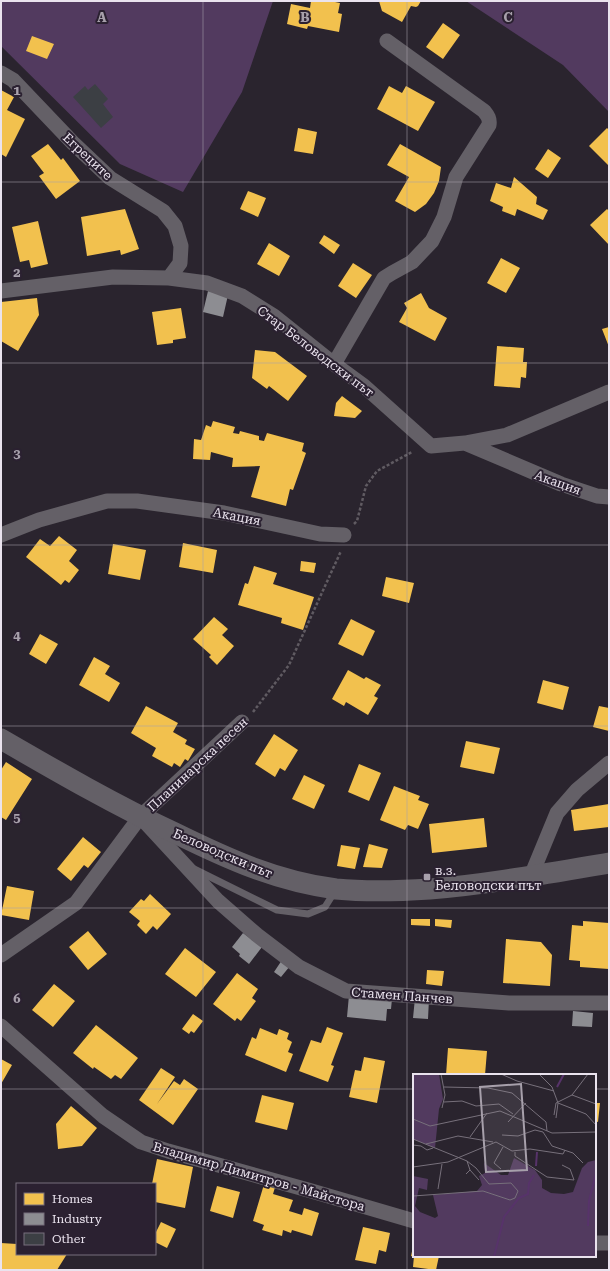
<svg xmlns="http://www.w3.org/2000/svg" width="610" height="1271" font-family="'Roboto Serif',serif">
<rect width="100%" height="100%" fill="#2a242e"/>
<path fill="#523a5f" d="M1,1h272l-31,91 -59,100 -63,-28 -119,-118z
M466,1h143v111l-46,-47z"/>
<path fill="#f2c14e" d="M311,1h19l10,2 -2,10 4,1 -3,18 -31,-6 -1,3 -20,-5 4,-20 19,4z
M379,1h42l-3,5 -2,1 -5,-1 -9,16 -20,-11z
M443,23l17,12 -17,24 -17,-12z
M32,36l22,8 -7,15 -21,-8z
M389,86l13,7 4,-7 29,16 -17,29 -41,-22z
M1,90l13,7 -7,13 18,9 -19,38 -5,-3z
M298,128l19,4 -4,22 -19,-3z
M607,128l2,2v36l-20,-20z
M48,144l13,16 2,-2 17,23 -24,18 -17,-23 5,-3 -13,-17z
M400,144l41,23 -2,14 -5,12 -8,11 -11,8 -20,-11 14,-24 -22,-12z
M548,149l13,9 -13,20 -13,-9z
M514,177l23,20 -1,7 12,6 -5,10 -26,-11 -2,7 -13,-5 1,-4 -13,-6 6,-18 15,5z
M248,191l18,7 -8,19 -18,-8z
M125,209l14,40 -18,6 -1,-5 -33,6 -6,-39z
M607,209l2,2v34l-19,-20z
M38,221l10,43 -17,4 -2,-8 -9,2 -8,-35z
M324,235l16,10 -6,9 -15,-11z
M269,243l21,13 -11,20 -22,-12z
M501,258l19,10 -14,25 -19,-10z
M353,263l19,12 -16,23 -18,-12z
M421,293l8,15 18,10 -12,23 -36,-19 8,-14 -3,-5z
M37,298l2,17 -21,36 -17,-10v-39z
M181,308l5,30 -13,2v3l-16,2 -5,-33z
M609,327v20l-7,-18z
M497,346l27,2 -1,14h4l-1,16 -5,-1 -1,11 -26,-2z
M255,350l20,2 32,24 -19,25 -19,-15 -2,3 -15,-11z
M342,396l20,15 -7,7 -21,-2 2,-13z
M213,421l22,6 -2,6 6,1 1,-3 19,5v4l5,1 3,-8 37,10 -2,8 4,2 -13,37 -3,-1 -4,17 -35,-9 9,-31 -28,1 1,-9 -22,-6 -1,8 -17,-1 1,-20 7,1 5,-15 5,2z
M59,536l18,14 -8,11 10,9 -10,13 -4,-3 -4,5 -35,-28 14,-18 10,7z
M183,543l34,7 -4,23 -34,-6z
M113,544l33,6 -6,30 -32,-6z
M301,561l15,2 -2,10 -14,-2z
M254,566l23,7 -4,11 41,13 -11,33 -22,-7 1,-5 -44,-13 7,-22 3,1z
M386,577l28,6 -5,20 -27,-7z
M214,617l14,12 -6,6 12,11 -17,19 -8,-8 2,-2 -18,-16z
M351,619l24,12 -12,25 -25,-12z
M40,634l18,10 -12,20 -17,-10z
M94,657l16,9 -5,8 15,9 -11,19 -30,-17z
M348,670l16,9 2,-2 15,8 -7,11 4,2 -10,17 -22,-13 -2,4 -12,-7z
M543,680l26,7 -6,23 -26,-7z
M146,706l32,17 -5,9 14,8 -2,4 10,5 -7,12 -3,-2 -5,8 -6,-4 -2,4 -20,-11 4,-8 -25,-15z
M599,706l10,2v23l-16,-4z
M274,734l24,16 -13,21 -5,-3 -5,9 -20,-13z
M466,741l34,7 -6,26 -34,-7z
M6,762l26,17 -26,41 -5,-3v-47z
M359,764l22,9 -12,28 -21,-9z
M304,775l21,10 -11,24 -22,-10z
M394,786l26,10 -2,4 11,4 -11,25 -10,-4 -3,5 -25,-10z
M609,804v23l-35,4 -3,-21z
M484,818l3,29 -55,6 -3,-29z
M83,837l18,15 -13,16 -4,-3 -13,16 -14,-12z
M369,844l19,5 -6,19 -19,-1z
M341,845l19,3 -5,21 -18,-3z
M7,886l27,5 -5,29 -28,-5z
M150,894l21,20 -14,16 -4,-4 -7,8 -9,-9 3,-4 -11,-9 12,-13 3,2z
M411,919h19v7l-19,-1z
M435,919l17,1 -1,8 -16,-2z
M583,921l26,2v46l-29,-2v-6l-11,-1 3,-35 11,1z
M88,931l19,23 -19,16 -19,-23z
M506,939l35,3 11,13 -2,31 -47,-3z
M185,948l31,24 -20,25 -31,-23z
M427,970l17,1 -2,15 -16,-2z
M237,973l21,16 -6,9 4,3 -15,20 -4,-3 -2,3 -22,-17z
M54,984l21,17 -22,26 -21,-17z
M193,1014l10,7 -9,12 -3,-2 -2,3 -7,-5z
M96,1025l42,33 -17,21 -6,-4 -4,4 -17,-12 -1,2 -20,-16z
M327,1027l16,6 -12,32 3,1 -6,16 -29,-11 12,-31 10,3z
M260,1028l17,7 2,-6 10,4 -2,6 5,3 -4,10 5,2 -7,18 -41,-17 7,-18 4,2z
M448,1048l39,3 -2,24h-39z
M364,1057l21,4 -8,42 -28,-6 6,-27 6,1z
M1,1059l11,6 -11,19z
M161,1068l14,9 -18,27 17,-23 6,4 4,-6 14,10 -25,36 -34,-25z
M262,1095l32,8 -7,27 -32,-8z
M595,1096l2,1v6h3l-2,19 -3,-1z
M71,1106l26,22 -15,18 -24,3 -2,-25z
M157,1159l36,8 -8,41 -30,-6v-18h-3z
M265,1181l11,3 -3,10 20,6 -4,11 13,4 2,-7 15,5 -7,23 -20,-6 -1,3 -8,-3 -1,6 -20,-6 2,-5 -11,-4z
M217,1186l23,6 -7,26 -23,-7z
M161,1222l15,7 -9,19 -12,-6v-8z
M363,1227l27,6 -4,19 -7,-2 -3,14 -21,-4z
M1,1243l16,1v10h50l-10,16h-56z
M413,1247h1v10l-3,-1z
M414,1256h25l-3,14 -23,-3z"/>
<path fill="#8d8d92" d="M208,291l20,4 -5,22 -20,-5z
M243,933l19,14 -13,17 -10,-8 1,-2 -8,-7z
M282,960l8,6 -9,11 -7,-5z
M349,995l43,4 -1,10h-4l-1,12 -39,-4z
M415,998l14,1 -1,20 -15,-1z
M573,1011l20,2 -1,14 -20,-1z"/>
<path fill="#3c3f44" d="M95,84l13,15 -5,5 10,13 -12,11 -28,-31 12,-11 3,4z"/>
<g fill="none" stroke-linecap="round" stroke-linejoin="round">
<path stroke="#605b62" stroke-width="2.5" stroke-dasharray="3 2" stroke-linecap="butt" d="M354,524l3,-3 9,-35 11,-15 35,-19
M253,712l36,-47 52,-114"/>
<path stroke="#646067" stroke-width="7" d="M194,869l83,41 31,4 17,-7 10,-16"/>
<path stroke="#646067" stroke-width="15" d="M1,73l12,7 60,63 37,35 53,33 12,15 6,20 -1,17 -11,15
M1,291l112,-14 56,1 38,5 35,13 32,20 60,48 30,22 67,60 34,-3 42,-8 102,-43
M334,364l50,-86 8,-5 20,-11 20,-21 12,-24 12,-40 33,-52c1,-6 -1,-9 -5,-14l-97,-70
M465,443l96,41 36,12 12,1
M1,535l38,-15 68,-19h30l87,12 96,21 24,1
M145,822l73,79 39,34 42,32 47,24 163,12h100
M531,876l26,-63 20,-23 32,-27
M1,955l75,-52 64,-86 102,-95
M1,1026l102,90 38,26 27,9 140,39 106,31
M595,1243h14"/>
<path stroke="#646067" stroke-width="21" d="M1,739c57,33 114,66 174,94 53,26 101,48 161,56 31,3 63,2 94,0 60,-5 119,-16 179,-26"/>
</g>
<path fill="none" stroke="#a7a0ab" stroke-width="1" stroke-opacity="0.55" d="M203,1v1269M407,1v1269M1,182h608M1,363h608M1,545h608M1,726h608M1,908h608M1,1089h413M595,1089h14"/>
<rect fill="#a7a0ab" stroke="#2b2131" stroke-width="1.5" x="423" y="873" width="8" height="8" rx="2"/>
<g text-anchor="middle" stroke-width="4" stroke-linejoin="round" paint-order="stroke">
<g font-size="13" fill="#eae3ee" stroke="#2b2131">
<text transform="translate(88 156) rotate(43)" y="5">Егреците</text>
<text transform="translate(316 351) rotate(37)" y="5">Стар Беловодски път</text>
<text transform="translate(558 482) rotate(20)" y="5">Акация</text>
<text transform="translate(237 516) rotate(11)" y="5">Акация</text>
<text transform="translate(197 764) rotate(-43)" y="5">Планинарска песен</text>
<text transform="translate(223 853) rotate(23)" y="5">Беловодски път</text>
<text transform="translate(402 995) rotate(4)" y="5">Стамен Панчев</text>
<text transform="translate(259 1176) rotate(16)" y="5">Владимир Димитров - Майстора</text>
</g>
<g font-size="13" fill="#eae3ee" stroke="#2b2131" text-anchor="start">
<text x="435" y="875">в.з.<tspan x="435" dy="15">Беловодски път</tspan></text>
</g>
</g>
<g transform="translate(413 1074)">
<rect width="183" height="183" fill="#2a242e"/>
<path d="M0,0h26l4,25 -4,10 -4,39 -22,-9zM101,84l21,12 7,10v8l9,5 13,1 9,-2 9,-24 6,-6 8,-2v97h-183v-81l15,3 -1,11 -8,-2 -4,18 5,6 15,6 3,-2 -5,-21 44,-4 5,-6 -3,-9 6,-3 -1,-10 17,12h7z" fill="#523a5f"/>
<path fill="none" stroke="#57336a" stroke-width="2" d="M144,13l7,-13M123,92l1,-14M175,152l1,-25 7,-27M81,183l10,-40 15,-19 9,-4 1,-11 5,-8"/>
<path fill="none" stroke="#77707b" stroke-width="1" d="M28,0l4,21 -3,13M88,0l16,7 37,10M126,0l13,13 6,16 28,11 10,11M31,13l44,1 24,5 34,29 1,9M159,21l24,9M31,28l18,-1 14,5 23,-2 14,10M141,41l2,-12 16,-8 16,-21M143,44l2,-15M0,45l17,7 70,-15 52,22 44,-1M95,48l18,-19M130,58l9,14 21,7 10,10M89,61l16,1 17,-6 8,2M57,63l17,-24M0,65l54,22 9,7 13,16 22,-1 7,8 -3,7 -5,2 -27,-9 -70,5M13,70l32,-8 35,6M0,71l8,1 6,4 6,-2M102,78v4l32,21 27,3 -4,-11 -8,-4M0,93l35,-5 48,-20 16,9 18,-2 33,5 2,-4M88,95l-7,-6 9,-16M57,96l9,10M53,100l4,-4 -3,-9M25,115l4,-25"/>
<path fill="#a7a0ab" fill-opacity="0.15" stroke="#a7a0ab" stroke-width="2" d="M108,10l6,86 -41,2 -6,-85z"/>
<rect width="183" height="183" fill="none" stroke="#eae3ee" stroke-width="2"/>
</g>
<g font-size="13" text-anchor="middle" font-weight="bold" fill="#a7a0ab" stroke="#2b2131" stroke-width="4" stroke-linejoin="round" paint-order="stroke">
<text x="102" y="22">A</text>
<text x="305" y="22">B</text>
<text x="508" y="22">C</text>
<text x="17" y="95">1</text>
<text x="17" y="277">2</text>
<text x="17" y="458">3</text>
<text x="17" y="640">4</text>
<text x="17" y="822">5</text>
<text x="17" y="1003">6</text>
</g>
<rect width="610" height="1271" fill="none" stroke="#eae3ee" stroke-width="4"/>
<rect x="16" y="1183" width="140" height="72" fill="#2b2131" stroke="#776f7d"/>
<rect x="24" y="1193" width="20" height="12" fill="#f2c14e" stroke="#776f7d"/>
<text x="52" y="1203" font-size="12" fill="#eae3ee">Homes</text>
<rect x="24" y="1213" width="20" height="12" fill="#8d8d92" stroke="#776f7d"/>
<text x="52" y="1223" font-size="12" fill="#eae3ee">Industry</text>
<rect x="24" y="1233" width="20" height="12" fill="#3c3f44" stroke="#776f7d"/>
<text x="52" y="1243" font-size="12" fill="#eae3ee">Other</text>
</svg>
